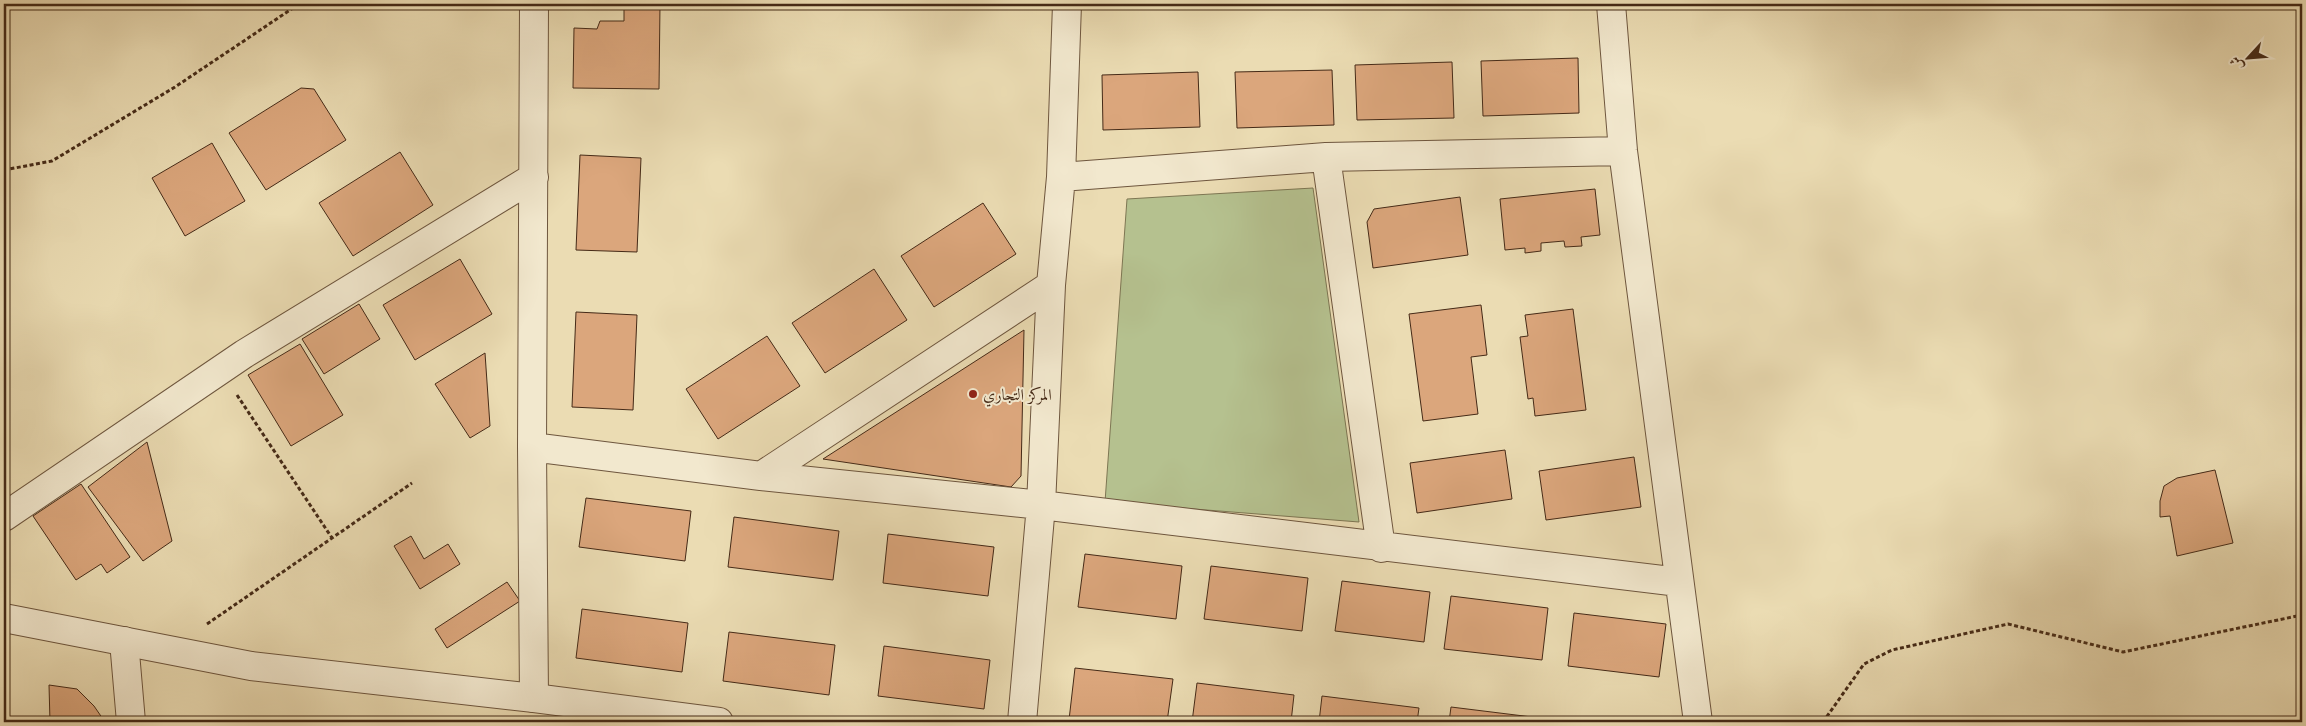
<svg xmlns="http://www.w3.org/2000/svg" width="2306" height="726" font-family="'Libre Caslon Text',Amiri,serif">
<rect width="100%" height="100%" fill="#ebdcb3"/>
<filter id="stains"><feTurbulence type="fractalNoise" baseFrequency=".004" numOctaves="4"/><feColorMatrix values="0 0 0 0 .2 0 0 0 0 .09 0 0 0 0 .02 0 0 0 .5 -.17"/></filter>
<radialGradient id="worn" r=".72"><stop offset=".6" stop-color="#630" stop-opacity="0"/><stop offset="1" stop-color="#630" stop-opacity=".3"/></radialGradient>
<path fill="#b5c18f" stroke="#7d7653" d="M1313,188l46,334 -254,-20 22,-303z"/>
<path fill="#dba67c" stroke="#452a17" d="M624,4h36l-1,85 -86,-1 1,-60 23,1 3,-8h24z
M1111,4h97v2l-96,2z
M1578,58l1,55 -96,3 -2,-55z
M1452,62l2,56 -97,2 -2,-55z
M1332,70l2,55 -97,3 -2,-56z
M1198,72l2,55 -97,3 -1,-55z
M301,88l13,1 32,51 -80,50 -37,-57z
M212,143l33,58 -60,35 -33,-58z
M400,152l33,53 -80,51 -34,-53z
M580,155l61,3 -4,94 -61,-2z
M1595,189l5,46 -19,2 1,9 -17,1 -1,-6 -23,2v8l-16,2v-5l-20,2 -5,-51z
M1460,197l8,58 -95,13 -6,-46 7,-13z
M983,203l33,51 -82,53 -33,-51z
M460,259l32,55 -77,46 -32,-55z
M874,269l33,51 -82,53 -33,-50z
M359,304l21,35 -56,35 -22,-35z
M1481,305l6,50 -16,2 7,57 -55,7 -14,-107z
M1573,309l13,101 -51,6 -2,-18 -5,1 -8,-62 8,-1 -3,-21z
M576,312l61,3 -4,95 -61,-3z
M1024,330l-3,146 -10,11 -188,-28z
M767,336l33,50 -82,53 -32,-50z
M300,344l43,71 -52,31 -43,-71z
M485,353l5,73 -20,12 -35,-54z
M147,442l25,99 -29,20 -55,-74z
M1505,450l7,49 -95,14 -7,-50z
M1634,457l7,50 -95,13 -7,-49z
M2215,470l18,73 -56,13 -7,-40 -10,1v-16l4,-15 13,-8z
M81,484l49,73 -23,16 -6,-9 -25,16 -43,-64z
M586,498l105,13 -6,50 -106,-14z
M734,517l105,14 -6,49 -105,-13z
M888,534l106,13 -6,49 -105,-13z
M411,536l13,23 24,-15 12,20 -40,25 -26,-43z
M1085,554l97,12 -6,53 -98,-12z
M1211,566l97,12 -6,53 -98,-12z
M1342,581l88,11 -6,50 -89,-11z
M507,582l13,19 -73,47 -12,-19z
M1451,596l97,12 -6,52 -98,-11z
M582,609l106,14 -6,49 -106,-14z
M1574,613l92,11 -7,53 -91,-11z
M729,632l106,13 -6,50 -106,-14z
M884,646l106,14 -6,49 -106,-13z
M1075,668l98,11 -6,43h-82l-16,-2z
M1197,683l97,12 -3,27h-99z
M49,685l28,4 17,17 11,16h-55z
M1322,696l97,12 -2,14h-98z
M1451,707l97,12 -1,3h-98z
M4,719l42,1v2h-42z"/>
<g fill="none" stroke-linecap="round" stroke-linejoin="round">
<defs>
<path id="minor" d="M1611,4l12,147 75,571
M1326,157l297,-6
M1061,177l265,-20 55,391
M532,447l229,29 290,-191
M761,476l280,29 638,77
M4,517l240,-163 290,-177
M124,641l7,81
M534,698l-2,-251 2,-443
M1022,722l19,-217 10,-220 10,-108 6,-173"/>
<path id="tertiary" d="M4,618l247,48 283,32 185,24"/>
</defs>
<use href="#minor" stroke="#6e563e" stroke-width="30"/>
<use href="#tertiary" stroke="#6e563e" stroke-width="30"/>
<path stroke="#452a17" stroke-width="3" stroke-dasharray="4 2.5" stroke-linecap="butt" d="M470,4l34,1
M4,170l48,-9 123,-74 124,-83
M237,395l95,143
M207,624l205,-141
M1823,722l41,-58 28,-14 116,-26 115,28 179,-37"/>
<use href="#minor" stroke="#f2e8ce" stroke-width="28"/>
<use href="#tertiary" stroke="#f2e8ce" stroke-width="28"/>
</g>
<circle fill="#8f2418" stroke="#f2e8ce" stroke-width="2" cx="973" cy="394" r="5"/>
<g text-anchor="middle" stroke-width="4" stroke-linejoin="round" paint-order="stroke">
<g font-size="16" fill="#452a17" stroke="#f2e8ce" text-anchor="start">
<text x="983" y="400">المركز التجاري</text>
</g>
</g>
<rect width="2306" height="726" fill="none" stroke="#ebdcb3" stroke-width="20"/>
<rect x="5" y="5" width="2296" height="716" fill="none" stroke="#452a17" stroke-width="2.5"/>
<rect x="10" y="10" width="2286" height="706" fill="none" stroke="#452a17"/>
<g transform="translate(2248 58) rotate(244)" stroke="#f2e8ce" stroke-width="4" paint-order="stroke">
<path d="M0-4L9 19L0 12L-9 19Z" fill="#452a17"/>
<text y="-8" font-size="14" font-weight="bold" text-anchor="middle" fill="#452a17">ش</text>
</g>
<rect width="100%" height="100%" filter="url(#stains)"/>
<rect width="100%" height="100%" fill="url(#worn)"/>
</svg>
